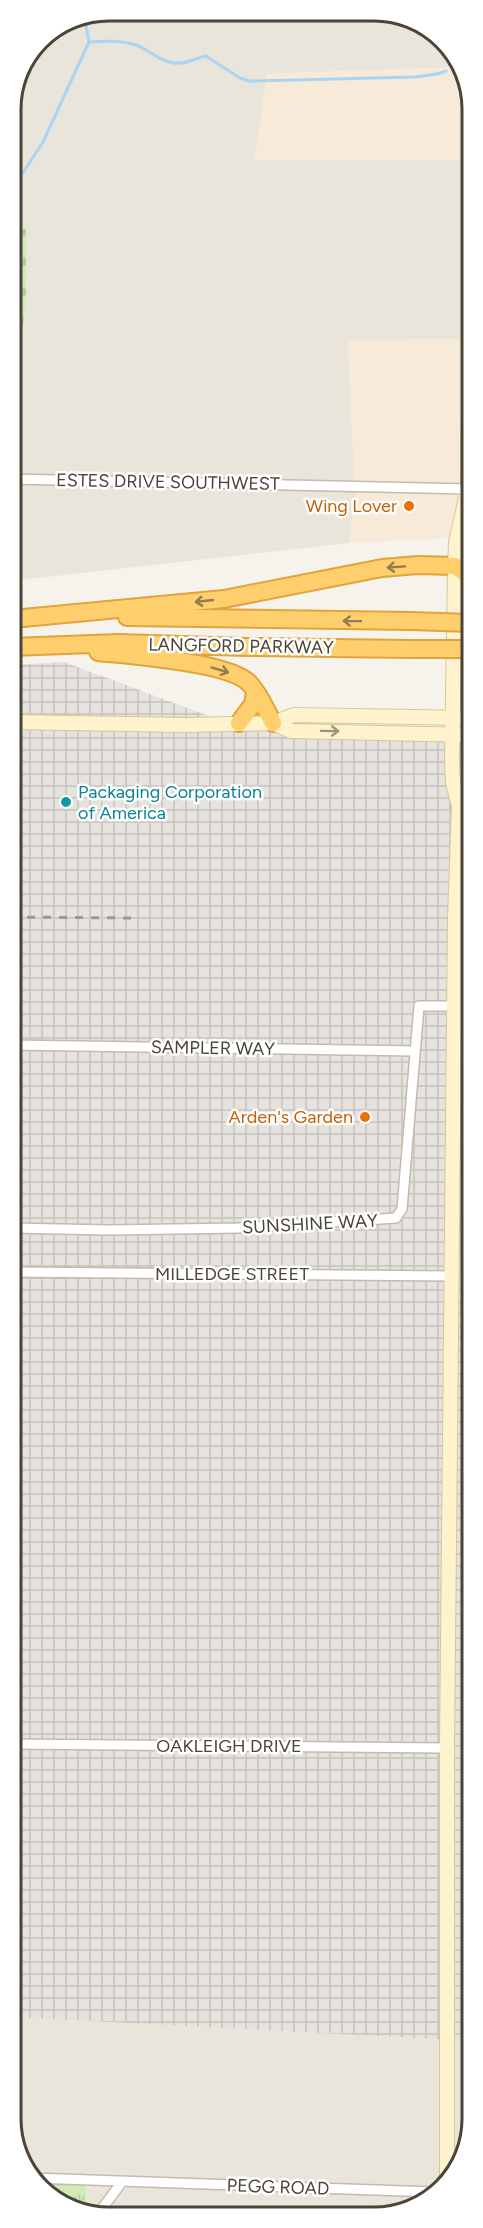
<svg xmlns="http://www.w3.org/2000/svg" width="483" height="2228" font-family="Figtree,sans-serif">
<defs>
<pattern id="industrial-grid" width="8" height="8" patternUnits="userSpaceOnUse" patternTransform="scale(1.5)"><rect width="8" height="8" fill="#e6e2dd"/><path d="M0 4h8M4 0v8" fill="none" stroke="#c7c3be"/></pattern>
<pattern id="forest-firs" width="22" height="20" patternUnits="userSpaceOnUse" patternTransform="scale(1.5)"><rect width="22" height="20" fill="#d2eab5"/><path d="M5 1l3.5 6h-7zM16 11l3.5 6h-7z" fill="#b6ca9c"/></pattern>
<pattern id="park-tufts" width="24" height="20" patternUnits="userSpaceOnUse" patternTransform="scale(1.5)"><rect width="24" height="20" fill="#d2eab5"/><path d="M3 7l-1-3M5 7V3M7 7l1-3M15 17l-1-3M17 17v-4M19 17l1-3" fill="none" stroke="#b6ca9c"/></pattern>
</defs>
<rect width="100%" height="100%" fill="#f6f3ec"/>
<path fill="#eae5da" d="M109,11l290,3 49,30 10,23 -191,7 -12,86h217v179l-124,1 7,154 -6,49 -338,38v-214l9,-8 6,-62v-68h-15v-126l29,-64z
M11,2017l461,24v84l-24,59 -62,33 -296,-1 -6,-37 -55,-8 -18,-40z"/>
<path fill="#f7ead8" d="M458,67l14,30v440l-123,6 6,-49 -7,-154 123,-1v-179h-216l12,-86z"/>
<path fill="url(#industrial-grid)" d="M64,662l180,67 228,4v1308l-461,-24v-1352z"/>
<path fill="url(#forest-firs)" d="M11,229h15v68l-6,62 -9,8z"/>
<path fill="url(#park-tufts)" d="M29,2171l55,8 5,36 -54,-31z"/>
<g fill="none" stroke-linecap="round" stroke-linejoin="round">
<path stroke="#a9d4f2" stroke-width="3" d="M89,42c16,-1 32,-2 47,3 13,5 25,17 38,18 12,2 21,-5 32,-7l34,22 9,3 166,-4 22,-3 9,-3
M11,191l32,-49 46,-100 -4,-22"/>
<defs>
<path id="street" d="M11,479l457,10
M11,1045l404,6
M11,1228l98,2 129,-2 158,-10 6,-9 17,-203h36
M11,1272l441,4
M11,1744l436,4
M33,2178l400,14
M99,2216l2,-6 21,-28"/>
<path id="secondary" d="M472,208l-4,281 4,29
M11,722l175,3 87,-2 21,-8 178,3
M273,723l18,8 181,4
M459,806l11,-22 2,-41
M447,2185v-437l8,-829 4,-113 -6,-23 -1,-21 3,-196 1,-24 12,-53"/>
<path id="highway" d="M127,617l284,4
M23,618l201,-19 158,-31 36,-3 37,1 9,6 8,10
M11,647l108,-4 127,4 165,2
M98,652c31,3 131,10 151,31 10,10 17,27 24,40
M239,723l14,-19 2,-12"/>
</defs>
<use href="#street" stroke="#c2bbae" stroke-width="12"/>
<use href="#secondary" stroke="#d6c79b" stroke-width="16"/>
<use href="#highway" stroke="#e0a43c" stroke-width="20"/>
<use href="#street" stroke="#fff" stroke-width="9"/>
<use href="#secondary" stroke="#fff3cd" stroke-width="14"/>
<use href="#highway" stroke="#ffcf6e" stroke-width="16"/>
<path stroke="#9a9a9a" stroke-width="3" stroke-dasharray="8 8" stroke-linecap="butt" d="M11,917l123,1"/>
<defs>
<path id="highway-bridge" d="M411,621l61,2
M411,649h61"/>
</defs>
<use href="#highway-bridge" stroke="#e0a43c" stroke-width="20" stroke-linecap="butt"/>
<use href="#highway-bridge" stroke="#ffcf6e" stroke-width="16"/>
</g>
<defs><path id="oneway-shaft" d="M-6 0H5M1.5-3L5.5 0L1.5 3" fill="none" stroke-width="1.6" stroke-linecap="round" stroke-linejoin="round" transform="scale(1.5)"/></defs>
<g stroke="#937c4e">
<use href="#oneway-shaft" transform="translate(396 567) rotate(176)"/>
<use href="#oneway-shaft" transform="translate(204 601) rotate(174)"/>
<use href="#oneway-shaft" transform="translate(352 621) rotate(-179)"/>
<use href="#oneway-shaft" transform="translate(220 670) rotate(17)"/>
</g>
<use stroke="#9c937c" href="#oneway-shaft" transform="translate(330 731) rotate(1)"/>
<g fill="#e8710a" stroke="#fff" stroke-width="2">
<circle cx="409" cy="506" r="6"/>
<circle cx="365" cy="1117" r="6"/>
</g>
<circle fill="#0f9aa8" stroke="#fff" stroke-width="2" cx="66" cy="802" r="6"/>
<g text-anchor="middle" stroke-width="5" stroke-linejoin="round" paint-order="stroke">
<g font-size="18" fill="#4b4439" stroke="#fff">
<text transform="translate(168 482) rotate(1)" y="6">ESTES DRIVE SOUTHWEST</text>
<text transform="translate(241 646) rotate(1)" y="6">LANGFORD PARKWAY</text>
<text transform="translate(213 1048) rotate(1)" y="6">SAMPLER WAY</text>
<text transform="translate(310 1224) rotate(-3)" y="6">SUNSHINE WAY</text>
<text x="232" y="1280">MILLEDGE STREET</text>
<text x="229" y="1752">OAKLEIGH DRIVE</text>
<text transform="translate(278 2187) rotate(2)" y="6">PEGG ROAD</text>
</g>
<g font-size="18" fill="#c56008" stroke="#fff" text-anchor="end">
<text x="397" y="512">Wing Lover</text>
<text x="353" y="1123">Arden's Garden</text>
</g>
<g font-size="18" fill="#0d838f" stroke="#fff" text-anchor="start">
<text x="78" y="798">Packaging Corporation<tspan x="78" dy="21">of America</tspan></text>
</g>
</g>
<path d="M0 0H483V2228H0ZM109 21H374A88 88 0 0 1 462 109V2119A88 88 0 0 1 374 2207H109A88 88 0 0 1 21 2119V109A88 88 0 0 1 109 21Z" fill="#fff" fill-rule="evenodd"/>
<path fill="none" stroke="#4b4439" stroke-width="3" d="M109 21H374A88 88 0 0 1 462 109V2119A88 88 0 0 1 374 2207H109A88 88 0 0 1 21 2119V109A88 88 0 0 1 109 21Z"/>
</svg>
